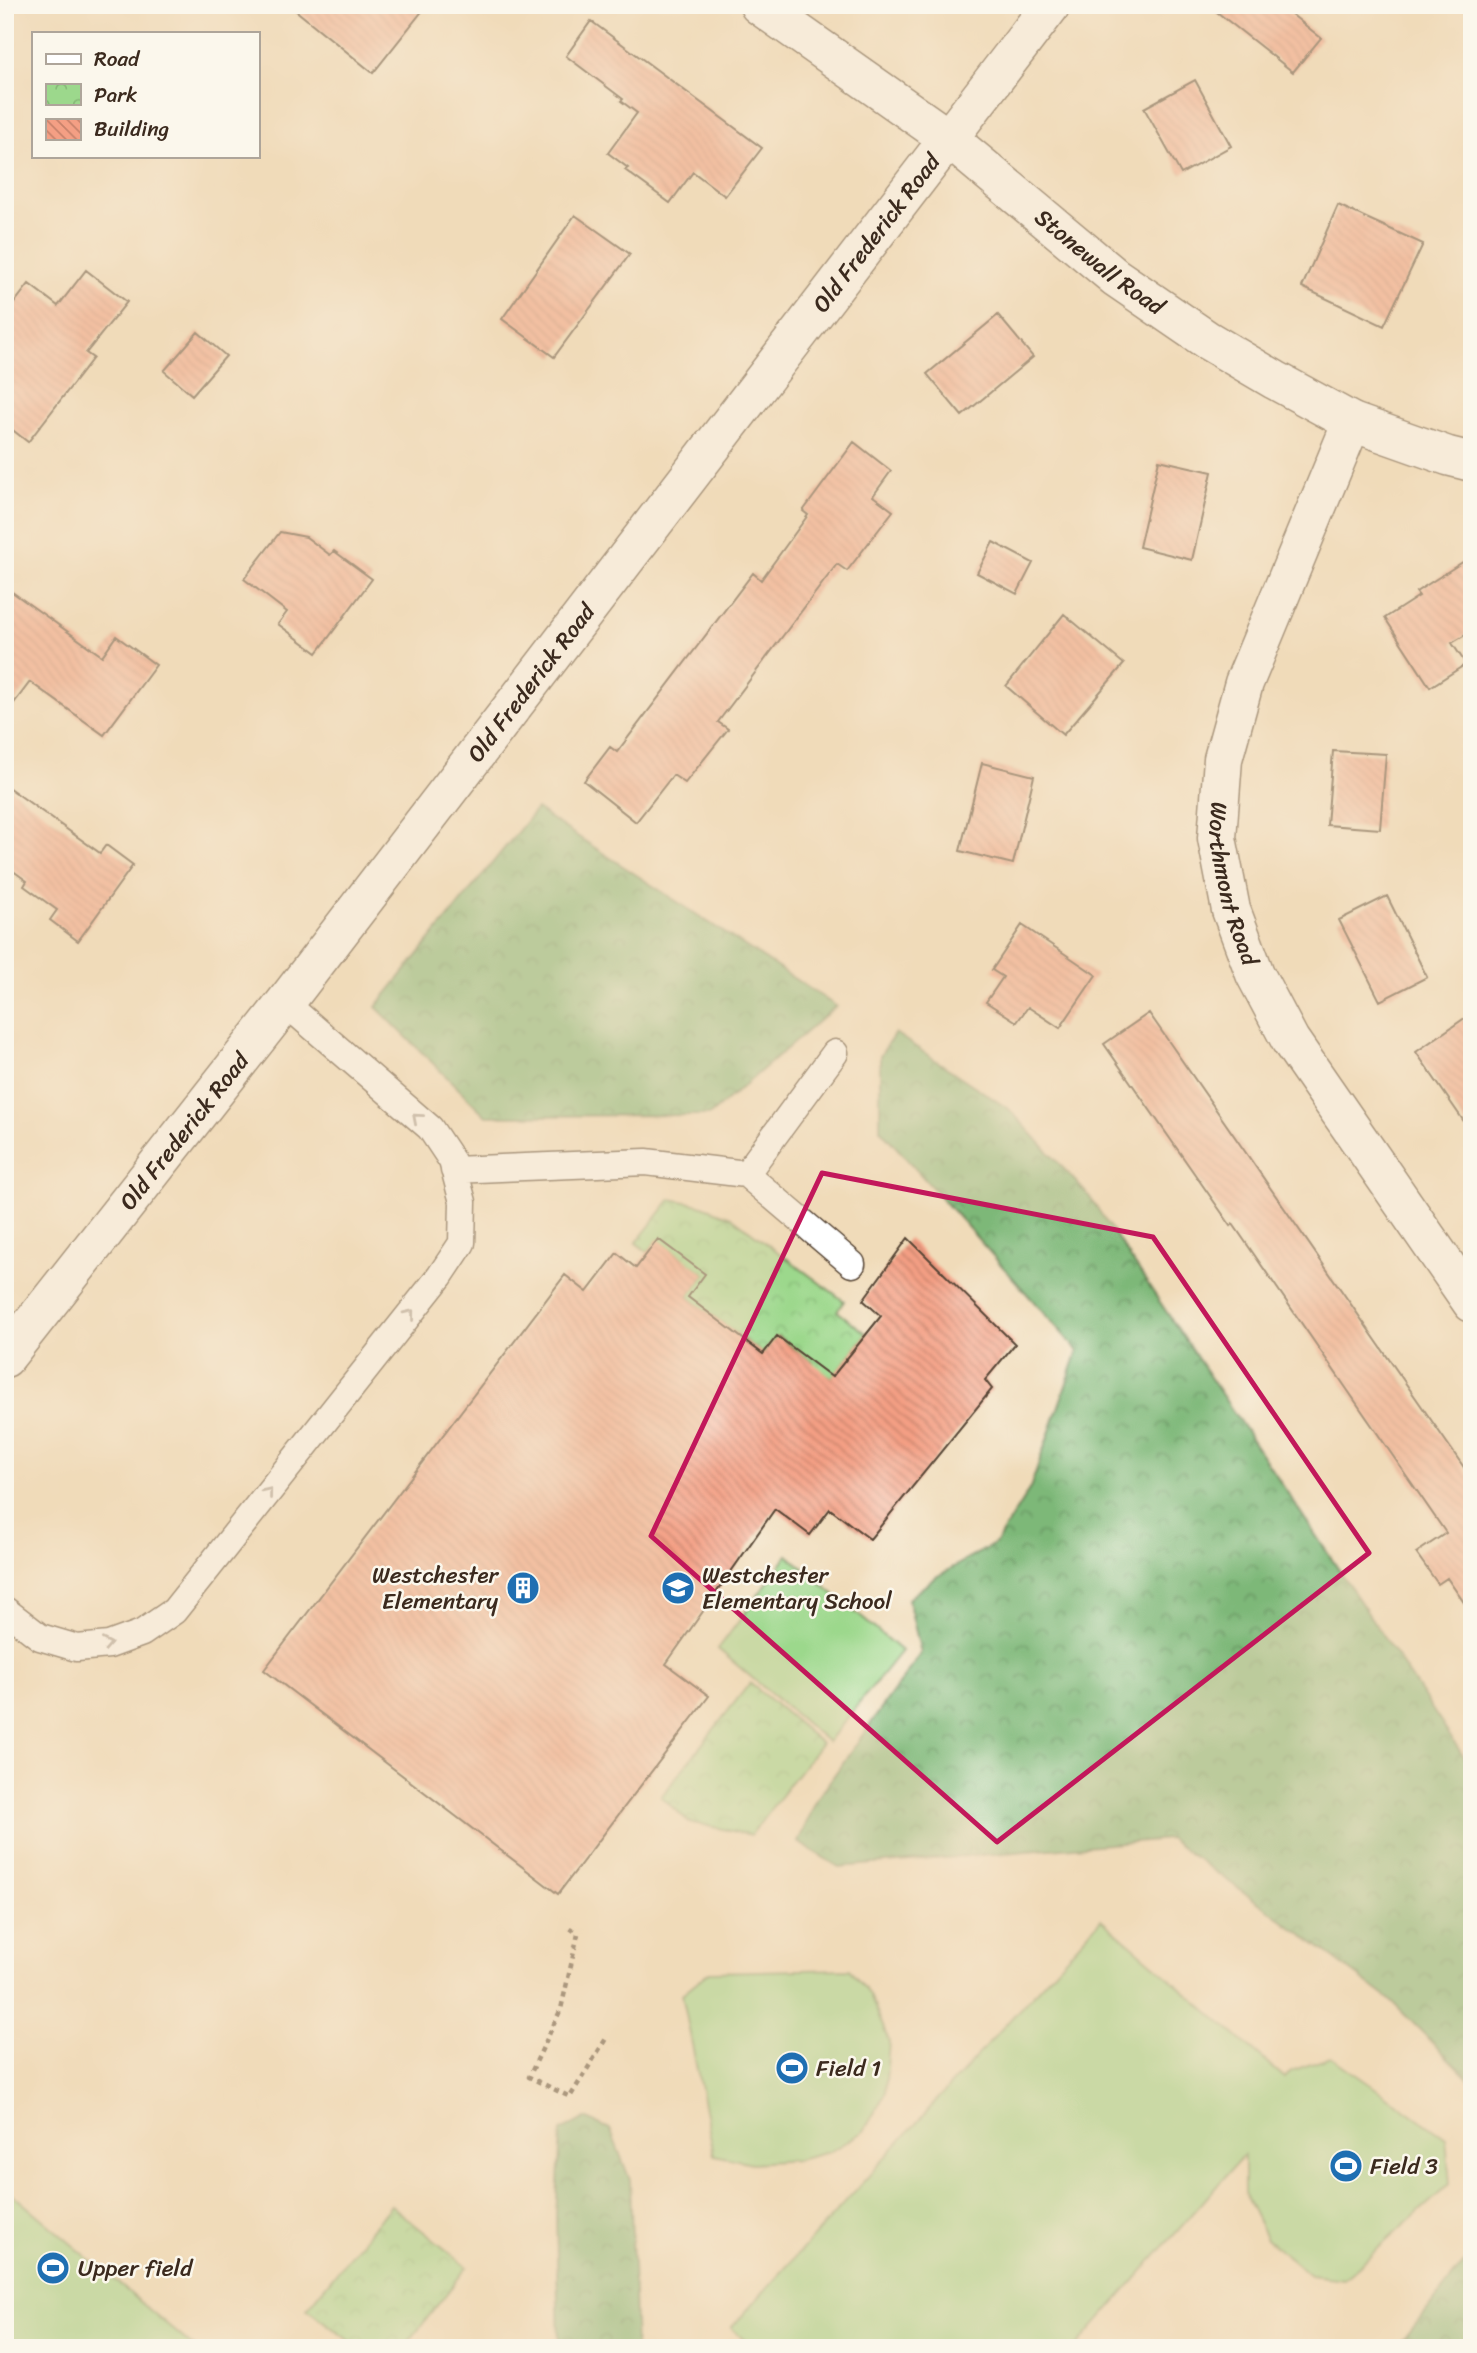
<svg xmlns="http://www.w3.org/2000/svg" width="1477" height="2353" font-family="Sriracha,sans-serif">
<defs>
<pattern id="forest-crowns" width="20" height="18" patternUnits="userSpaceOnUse" patternTransform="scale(1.75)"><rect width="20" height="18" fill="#7db878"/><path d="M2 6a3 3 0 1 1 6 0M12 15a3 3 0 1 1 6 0" fill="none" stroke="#689662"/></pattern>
<pattern id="park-crowns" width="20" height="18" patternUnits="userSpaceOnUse" patternTransform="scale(1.75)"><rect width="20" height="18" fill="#9cd88c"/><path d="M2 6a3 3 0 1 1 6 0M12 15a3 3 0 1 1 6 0" fill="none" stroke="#87ba78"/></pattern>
<pattern id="building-back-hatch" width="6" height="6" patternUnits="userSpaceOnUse" patternTransform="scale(1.75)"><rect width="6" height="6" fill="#f49f84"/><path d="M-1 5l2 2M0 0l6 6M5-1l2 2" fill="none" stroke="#c7826b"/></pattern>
</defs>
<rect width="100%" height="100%" fill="#fbf7ec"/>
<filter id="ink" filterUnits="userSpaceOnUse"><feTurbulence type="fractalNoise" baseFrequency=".0143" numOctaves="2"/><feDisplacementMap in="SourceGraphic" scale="14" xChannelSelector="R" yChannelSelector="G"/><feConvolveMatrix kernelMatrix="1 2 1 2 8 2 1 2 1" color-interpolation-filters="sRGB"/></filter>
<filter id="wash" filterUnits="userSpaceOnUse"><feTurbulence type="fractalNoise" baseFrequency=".00686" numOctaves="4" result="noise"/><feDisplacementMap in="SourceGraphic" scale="28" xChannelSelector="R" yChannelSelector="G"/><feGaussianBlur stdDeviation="1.57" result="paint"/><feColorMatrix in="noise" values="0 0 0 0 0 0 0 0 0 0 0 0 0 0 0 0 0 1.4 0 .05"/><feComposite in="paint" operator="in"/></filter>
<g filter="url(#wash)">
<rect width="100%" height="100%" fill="#f0dbb9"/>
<path fill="url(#forest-crowns)" stroke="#5c714b" stroke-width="2" d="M536,809l300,197 -126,109 -224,1 -110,-109z
M895,1033l115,77 79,86 383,573v313l-82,-82 -124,-92 -97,-69 -330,28 -41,-25 19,-43 104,-146 -13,-54 28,-22 60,-34 34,-55 48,-137 -198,-222v-73z
M585,2118l25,11 20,51 6,168h-77l-3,-133 5,-84z
M1472,2253v95h-75z"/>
<path fill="url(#park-crowns)" stroke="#6c8155" stroke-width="2" d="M671,1199l29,6 31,12 113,84 -7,10 30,23 -50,63 -4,-34 -35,-27 -15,18 -75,-57 17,-23 -47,-34 -10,12 -12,-9z
M750,1683l71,60 -70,92 -62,-13 -28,-25z
M391,2205l76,62 -63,81h-45l-52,-39z"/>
<path fill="#9cd88c" stroke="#6c8155" stroke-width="2" d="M788,1555l113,96 -73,91 -110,-93z
M1101,1919l184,159 6,-7 40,-14 115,81 4,46 -106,95 -34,-4 -43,-36 -23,-46v-38l-169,193h-321l-23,-20z
M849,1969l21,26 19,46 -4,53 -21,37 -35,21 -32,8 -45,3 -38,-8 -32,-161 27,-22z
M5,2188l190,160h-190z"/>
<g id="blocks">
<path fill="url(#building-back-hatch)" d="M289,5h138l-54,68z
M1208,5h72l41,33 -28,34z
M591,21l171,127 -37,48 -32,-24 -23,31 -45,-33 3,-2 -20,-15 29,-40 -16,-12 2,-2 -57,-43z
M1195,80l36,66 -50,28 -37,-66z
M1338,205l85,39 -39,82 -82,-39z
M575,215l55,39 -76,103 -52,-38z
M86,270l41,32 -41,51 7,5 -65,84 -23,-18v-109l24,-31 29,22z
M998,315l35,42 -71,59 -35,-42z
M198,332l28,24 -34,39 -28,-24z
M854,442l37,29 -18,25 20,15 -46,60 -10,-7 -119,158 10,7 -43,54 -12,-8 -37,47 -52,-41 26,-34 7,5 136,-179 8,7 47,-65 -5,-4z
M1159,460l53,12 -20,88 -53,-13z
M280,532l26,5 24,18 4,-4 38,28 -55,74 -39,-29 9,-12 -43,-33z
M993,542l40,21 -16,31 -40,-21z
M1472,556v75l-20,12 14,21 -36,23 -45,-69 34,-22 -3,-4z
M5,587l97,69 14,-20 40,29 -52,70 -74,-53 -25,33z
M1064,614l60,50 -61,71 -57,-49z
M1333,751l53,3 -6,75 -53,-4z
M982,763l52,13 -21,88 -53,-13z
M5,785l95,68 6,-8 27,20 -55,76 -28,-21 7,-10 -33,-24 3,-5 -22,-16z
M1387,896l40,81 -47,24 -41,-81z
M1022,925l74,50 -36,53 -32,-21 -11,15 -31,-20 17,-25 -11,-7z
M1149,1013l323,466v135l-25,-36 -9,6 -22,-31 30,-20 -213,-309 -2,2 -127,-182z
M1472,1013v120l-56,-81z
M908,1238l107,106 -30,36 7,9 -122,150 -40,-30 -20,26 -35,-26 -109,155 43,32 -151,198 -294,-224 301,-395 22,17 30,-39 19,15 22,-29 47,35 -17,23 75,57 14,-18 55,41 49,-61 -18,-16z"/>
</g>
</g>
<g filter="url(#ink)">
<use href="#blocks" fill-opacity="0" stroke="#564535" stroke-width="2"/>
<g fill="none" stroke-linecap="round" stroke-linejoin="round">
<defs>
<path id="service" d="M454,1170l192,-8 100,12 106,90
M746,1174l89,-121
M5,1610l35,27 37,11 32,-3 33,-12 32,-22 266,-335 22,-33 1,-41 -11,-41 -22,-33 -145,-125"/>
<g id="minor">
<path id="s1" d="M759,5l190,134 166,138 92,63 68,40 77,42 96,34 24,6"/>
<path id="s2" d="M1352,422l-108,261 -21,76 -6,79 14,72 24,64 35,66 182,263"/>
</g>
<g id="tertiary">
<path id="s3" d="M5,1358l280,-355 766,-998"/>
</g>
</defs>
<use href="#service" stroke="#564535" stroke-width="29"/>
<use href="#minor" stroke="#564535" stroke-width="41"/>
<use href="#tertiary" stroke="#564535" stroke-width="41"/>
<path stroke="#564535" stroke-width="4.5" stroke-dasharray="5 5" stroke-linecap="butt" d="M570,1928l8,6 -17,75 -32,68 41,20 37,-60"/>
<use href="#service" stroke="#fff" stroke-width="26"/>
<use href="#minor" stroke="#fff" stroke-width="38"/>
<use href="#tertiary" stroke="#fff" stroke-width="38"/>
</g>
<defs><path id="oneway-chevron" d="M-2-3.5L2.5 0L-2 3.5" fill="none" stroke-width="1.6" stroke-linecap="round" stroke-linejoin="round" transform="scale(1.75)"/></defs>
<g stroke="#a79f9a">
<use href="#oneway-chevron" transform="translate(417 1118) rotate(-139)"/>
<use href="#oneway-chevron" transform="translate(410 1314) rotate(-51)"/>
<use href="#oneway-chevron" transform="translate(268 1492) rotate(-51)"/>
<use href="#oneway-chevron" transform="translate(107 1644) rotate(-11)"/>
</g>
</g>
<path d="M0 0H1477V2353H0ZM822,1173l331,64 216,316 -372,289 -346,-306z" fill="#f0dbb9" fill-opacity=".55" fill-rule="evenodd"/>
<path fill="none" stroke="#c2185b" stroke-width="5" stroke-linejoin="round" d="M822,1173l331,64 216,316 -372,289 -346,-306z"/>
<defs>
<symbol id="building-disc" viewBox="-11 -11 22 22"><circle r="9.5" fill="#1f6fb2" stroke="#fbf7ec"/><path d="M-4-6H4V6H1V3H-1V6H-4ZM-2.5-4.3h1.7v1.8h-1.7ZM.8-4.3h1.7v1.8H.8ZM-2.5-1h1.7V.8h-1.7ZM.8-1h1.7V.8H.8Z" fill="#fff"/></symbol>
<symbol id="school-disc" viewBox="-11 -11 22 22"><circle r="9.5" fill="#1f6fb2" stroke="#fbf7ec"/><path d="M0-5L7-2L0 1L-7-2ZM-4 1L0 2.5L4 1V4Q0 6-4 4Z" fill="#fff"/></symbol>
<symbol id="stadium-disc" viewBox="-11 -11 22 22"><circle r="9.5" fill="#1f6fb2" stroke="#fbf7ec"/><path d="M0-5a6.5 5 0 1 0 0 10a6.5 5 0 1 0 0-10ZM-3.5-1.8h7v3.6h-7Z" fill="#fff"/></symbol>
</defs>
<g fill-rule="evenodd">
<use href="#building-disc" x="504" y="1569" width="38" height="38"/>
<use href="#school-disc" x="659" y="1569" width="38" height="38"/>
<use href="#stadium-disc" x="773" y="2049" width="38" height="38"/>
<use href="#stadium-disc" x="1327" y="2147" width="38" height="38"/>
<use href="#stadium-disc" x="34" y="2249" width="38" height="38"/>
</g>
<g text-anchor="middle" stroke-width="5" stroke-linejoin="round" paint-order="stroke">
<g font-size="23" fill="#3b2a1e" stroke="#fbf7ec">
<text dy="8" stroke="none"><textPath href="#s3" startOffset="1423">Old Frederick Road</textPath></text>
<text dy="8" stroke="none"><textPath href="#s1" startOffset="427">Stonewall Road</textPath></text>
<text dy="8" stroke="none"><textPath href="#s3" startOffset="856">Old Frederick Road</textPath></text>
<text dy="8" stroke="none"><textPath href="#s2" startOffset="488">Worthmont Road</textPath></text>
<text dy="8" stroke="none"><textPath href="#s3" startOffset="289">Old Frederick Road</textPath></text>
</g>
<g font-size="23" fill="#3b2a1e" stroke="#fbf7ec" text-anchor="start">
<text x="498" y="1583" text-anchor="end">Westchester<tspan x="498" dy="26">Elementary</tspan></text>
<text x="702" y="1583">Westchester<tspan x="702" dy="26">Elementary School</tspan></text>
<text x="816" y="2076">Field 1</text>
<text x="1370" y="2174">Field 3</text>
<text x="78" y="2276">Upper field</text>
</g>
</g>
<rect width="1477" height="2353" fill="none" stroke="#fbf7ec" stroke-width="28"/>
<rect x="32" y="32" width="228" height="126" fill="#fbf7ec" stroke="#aea59a" stroke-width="2"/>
<rect x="46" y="54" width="35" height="10" fill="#ffffff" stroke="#aea59a" stroke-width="2"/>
<text x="94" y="66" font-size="21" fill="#3b2a1e">Road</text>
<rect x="46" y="84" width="35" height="21" fill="url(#park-crowns)" stroke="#aea59a" stroke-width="2"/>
<text x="94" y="102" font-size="21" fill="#3b2a1e">Park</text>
<rect x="46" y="119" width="35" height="21" fill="url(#building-back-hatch)" stroke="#aea59a" stroke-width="2"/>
<text x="94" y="136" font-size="21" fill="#3b2a1e">Building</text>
</svg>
